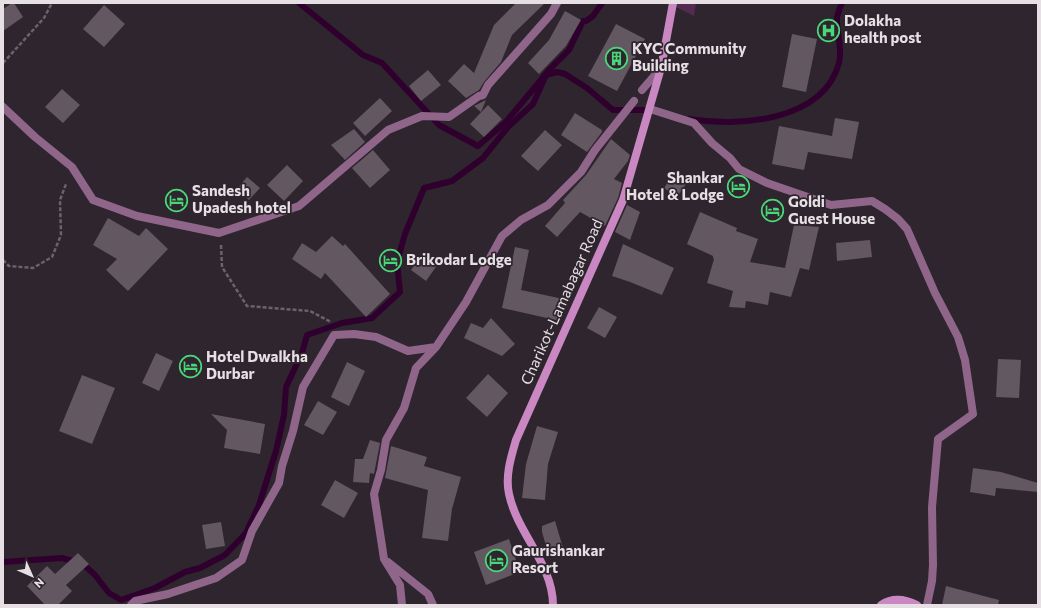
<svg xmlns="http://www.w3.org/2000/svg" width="1041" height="608" font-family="Commissioner,sans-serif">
<rect width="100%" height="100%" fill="#2f252e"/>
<path fill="#532a50" d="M668,3h28l-2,13z"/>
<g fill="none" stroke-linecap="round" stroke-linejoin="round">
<path stroke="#2f002d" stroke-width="6" d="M299,3l64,52 19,8 57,62 39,21 27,-23 45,-54 19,-19 14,-29h3l7,-5 9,-13
M689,119c49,8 134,3 150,-56 4,-14 -3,-31 -2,-46 1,-4 3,-10 5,-14
M3,562l59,-4 21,6 12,11 14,18 12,7 34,-12 30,-16 15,-4 25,-13 21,-22 13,-28 17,-54 8,-36 2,-28 16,-34 5,-18 35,-12 30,-5 28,-26 -3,-30 8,-28 19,-46 28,-7 31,-23 25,-31 25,-23 13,-29 11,-3 8,2 22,14 26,22h40"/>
</g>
<path fill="#635761" d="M12,3h2l9,14 -20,14v-22z
M516,3h29l-33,32 -11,27 -17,20 -5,8 -13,8 -18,-17 16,-17 10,9 20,-48z
M104,5l21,19 -21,23 -21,-18z
M565,11l16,9 -15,26 -27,28 -11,-11 21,-23z
M616,24l29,15 -28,52 -29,-15z
M792,34l25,5 -11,53 -24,-5z
M428,70l13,15 -20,16 -12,-15z
M62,89l18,16 -17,18 -18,-16z
M380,98l12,13 -27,25 -12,-13z
M486,100l-5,12 -7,-6z
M488,105l14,14 -18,18 -14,-13z
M575,113l27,17v2l-15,20 -26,-17z
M835,118l24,4 -7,37 -44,-7 -4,18 -32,-6 7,-38 53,10z
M354,129l11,13 -20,18 -14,-15z
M545,130l17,15 -24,26 -17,-15z
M611,139l19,16 -2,6 -14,18 8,4 -4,15 -13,28 -25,-14 -23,25 -12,-11 20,-23 -2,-3 23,-25z
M373,150l17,20 -20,18 -18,-20z
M287,165l16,16 -19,20 -17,-16z
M675,172l13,9 -11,16 -13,-9z
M247,177l13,11 -11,12 -12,-11z
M627,205l13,7 -10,28 -15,-8z
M700,212l37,16 -1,3 22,8 -8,23 35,6 9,-43 25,2 -10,43 -9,-2 -9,29 -21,-5 -2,13 -22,-4 -1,7 -16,-1 4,-16 -26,-8 7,-24 -1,-1v-2l-26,-12z
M108,218l31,18 7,-8 22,21 -40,42 -22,-21 11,-11 -24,-14z
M332,236l11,10 2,-2 45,50 -24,23 -41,-44 -4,6 -29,-20 10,-16 14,9z
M870,240l2,17 -35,4 -1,-18z
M623,244l51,24 -12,27 -32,-13 -18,-6z
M515,247l14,3 -8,40 47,10 -8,21 -58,-13z
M423,253l15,11 -12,17 -15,-11z
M599,307l18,10 -12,21 -18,-10z
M491,318l24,26 -13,12 -38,-18 7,-15 12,5z
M156,353l17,8 -14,30 -17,-8z
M998,359l23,1 -2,38 -23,-1z
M347,362l18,9 -16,35 -18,-9z
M488,374l20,19 -21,24 -21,-19z
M82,375l33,13 -23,56 -33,-13z
M318,401l19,11 -14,23 -19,-10z
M211,414l54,10 -5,30 -36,-6 3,-18z
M537,426l21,6 -10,32 -3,36 -23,-2 4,-34z
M370,440l10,3 -6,31 -4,-1 -1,10 -16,-1 2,-23h8z
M391,446l36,11 -3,9 37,11 -9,32 -4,32 -26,-3 6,-48 -43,-12z
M973,468l28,4 37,11v9l-42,-4 -1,8 -25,-4z
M335,480l23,13 -14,25 -23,-13z
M555,521l9,30 -15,5 -7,-24v-6z
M221,522l4,24 -19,3 -4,-24z
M509,539l11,33 -34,13 -12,-33z
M78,553l11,11 -23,21 6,6 -14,14h-13l-18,-19 20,-20 8,8z
M946,586l53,14 -1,5h-56z"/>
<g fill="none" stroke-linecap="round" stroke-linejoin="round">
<path stroke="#6b626a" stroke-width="2.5" stroke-dasharray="4 2" stroke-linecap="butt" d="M3,63l41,-45 8,-15
M221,245l1,22 25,39 63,5 21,11
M3,260l6,6 24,2 19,-11 9,-22 -1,-35 6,-16"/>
<path stroke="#8f668a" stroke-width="8" d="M642,90l19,-22
M3,107l32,30 37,30 21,33 44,16 82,17 80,-27 89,-76 34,-14 27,1 30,-21 4,-1 5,-10 63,-71 6,-11
M650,109l44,14 18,20 18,15 9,11 28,14 64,22 41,-4 13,8 13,10 9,10 28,64 23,44 7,23 8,54 -35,25 -6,68 1,58 -1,16 -5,24
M388,562l40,32 5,11
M131,605l4,-4 33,-7 48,-16 26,-18 10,-29 27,-48 3,-17 11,-35 10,-44 31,-52 20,-1 22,3 32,14 28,-4 30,-45 36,-66 19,-16 27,-15 33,-33 14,-22 39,-49
M402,605l-2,-20 -16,-26 -10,-65 7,-24 5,-30 18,-32 12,-40 20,-21"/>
<path stroke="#c988c1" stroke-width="8" d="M553,605c0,-41 -36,-72 -44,-111 -4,-18 2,-37 7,-54l107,-240 38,-132 12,-65
M881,605c12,-8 24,-6 36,0"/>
</g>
<defs>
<symbol id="hospital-ring" viewBox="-11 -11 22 22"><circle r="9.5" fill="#2f252e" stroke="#49d778" stroke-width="1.5"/><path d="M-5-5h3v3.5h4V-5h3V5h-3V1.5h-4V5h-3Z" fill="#49d778"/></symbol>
<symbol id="building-ring" viewBox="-11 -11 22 22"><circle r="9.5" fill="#2f252e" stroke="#49d778" stroke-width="1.5"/><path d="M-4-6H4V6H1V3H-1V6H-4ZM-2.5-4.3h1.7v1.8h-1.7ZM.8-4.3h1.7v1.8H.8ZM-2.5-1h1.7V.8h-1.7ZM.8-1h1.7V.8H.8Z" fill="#49d778"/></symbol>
<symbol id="hotel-ring" viewBox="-11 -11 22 22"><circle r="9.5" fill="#2f252e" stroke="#49d778" stroke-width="1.5"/><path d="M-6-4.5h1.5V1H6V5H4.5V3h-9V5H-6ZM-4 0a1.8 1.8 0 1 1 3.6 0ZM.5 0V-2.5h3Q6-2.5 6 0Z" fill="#49d778"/></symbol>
</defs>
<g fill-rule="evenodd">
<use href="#hospital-ring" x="816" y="18" width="25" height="25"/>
<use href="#building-ring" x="604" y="46" width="25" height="25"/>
<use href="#hotel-ring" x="726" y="174" width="25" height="25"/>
<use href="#hotel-ring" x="164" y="188" width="25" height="25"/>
<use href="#hotel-ring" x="760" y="198" width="25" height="25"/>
<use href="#hotel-ring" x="378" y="248" width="25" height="25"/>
<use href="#hotel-ring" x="178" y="354" width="25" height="25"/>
<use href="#hotel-ring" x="484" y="548" width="25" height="25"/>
</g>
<g text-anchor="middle" stroke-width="3.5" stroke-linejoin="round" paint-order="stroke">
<g font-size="15" font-weight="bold" fill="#e6e0e5" stroke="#2f252e" text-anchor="start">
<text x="844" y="26">Dolakha<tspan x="844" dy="17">health post</tspan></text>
<text x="632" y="54">KYC Community<tspan x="632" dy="17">Building</tspan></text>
<text x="724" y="183" text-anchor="end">Shankar<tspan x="724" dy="17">Hotel &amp; Lodge</tspan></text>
<text x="192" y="196">Sandesh<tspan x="192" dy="17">Upadesh hotel</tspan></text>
<text x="788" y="207">Goldi<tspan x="788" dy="17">Guest House</tspan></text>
<text x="406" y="265">Brikodar Lodge</text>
<text x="206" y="362">Hotel Dwalkha<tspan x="206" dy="17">Durbar</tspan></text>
<text x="512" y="556">Gaurishankar<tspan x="512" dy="17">Resort</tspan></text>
</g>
<g font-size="15" fill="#e6e0e5" stroke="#2f252e">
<text transform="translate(562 302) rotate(-66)" y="5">Charikot-Lamabagar Road</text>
</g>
</g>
<rect width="1041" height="608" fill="none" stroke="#e6e0e5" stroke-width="8"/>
<g transform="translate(32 576) rotate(135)" stroke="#2f252e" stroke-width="3" paint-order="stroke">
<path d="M0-3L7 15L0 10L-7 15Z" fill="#e6e0e5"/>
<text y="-6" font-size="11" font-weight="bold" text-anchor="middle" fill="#e6e0e5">N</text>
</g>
</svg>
